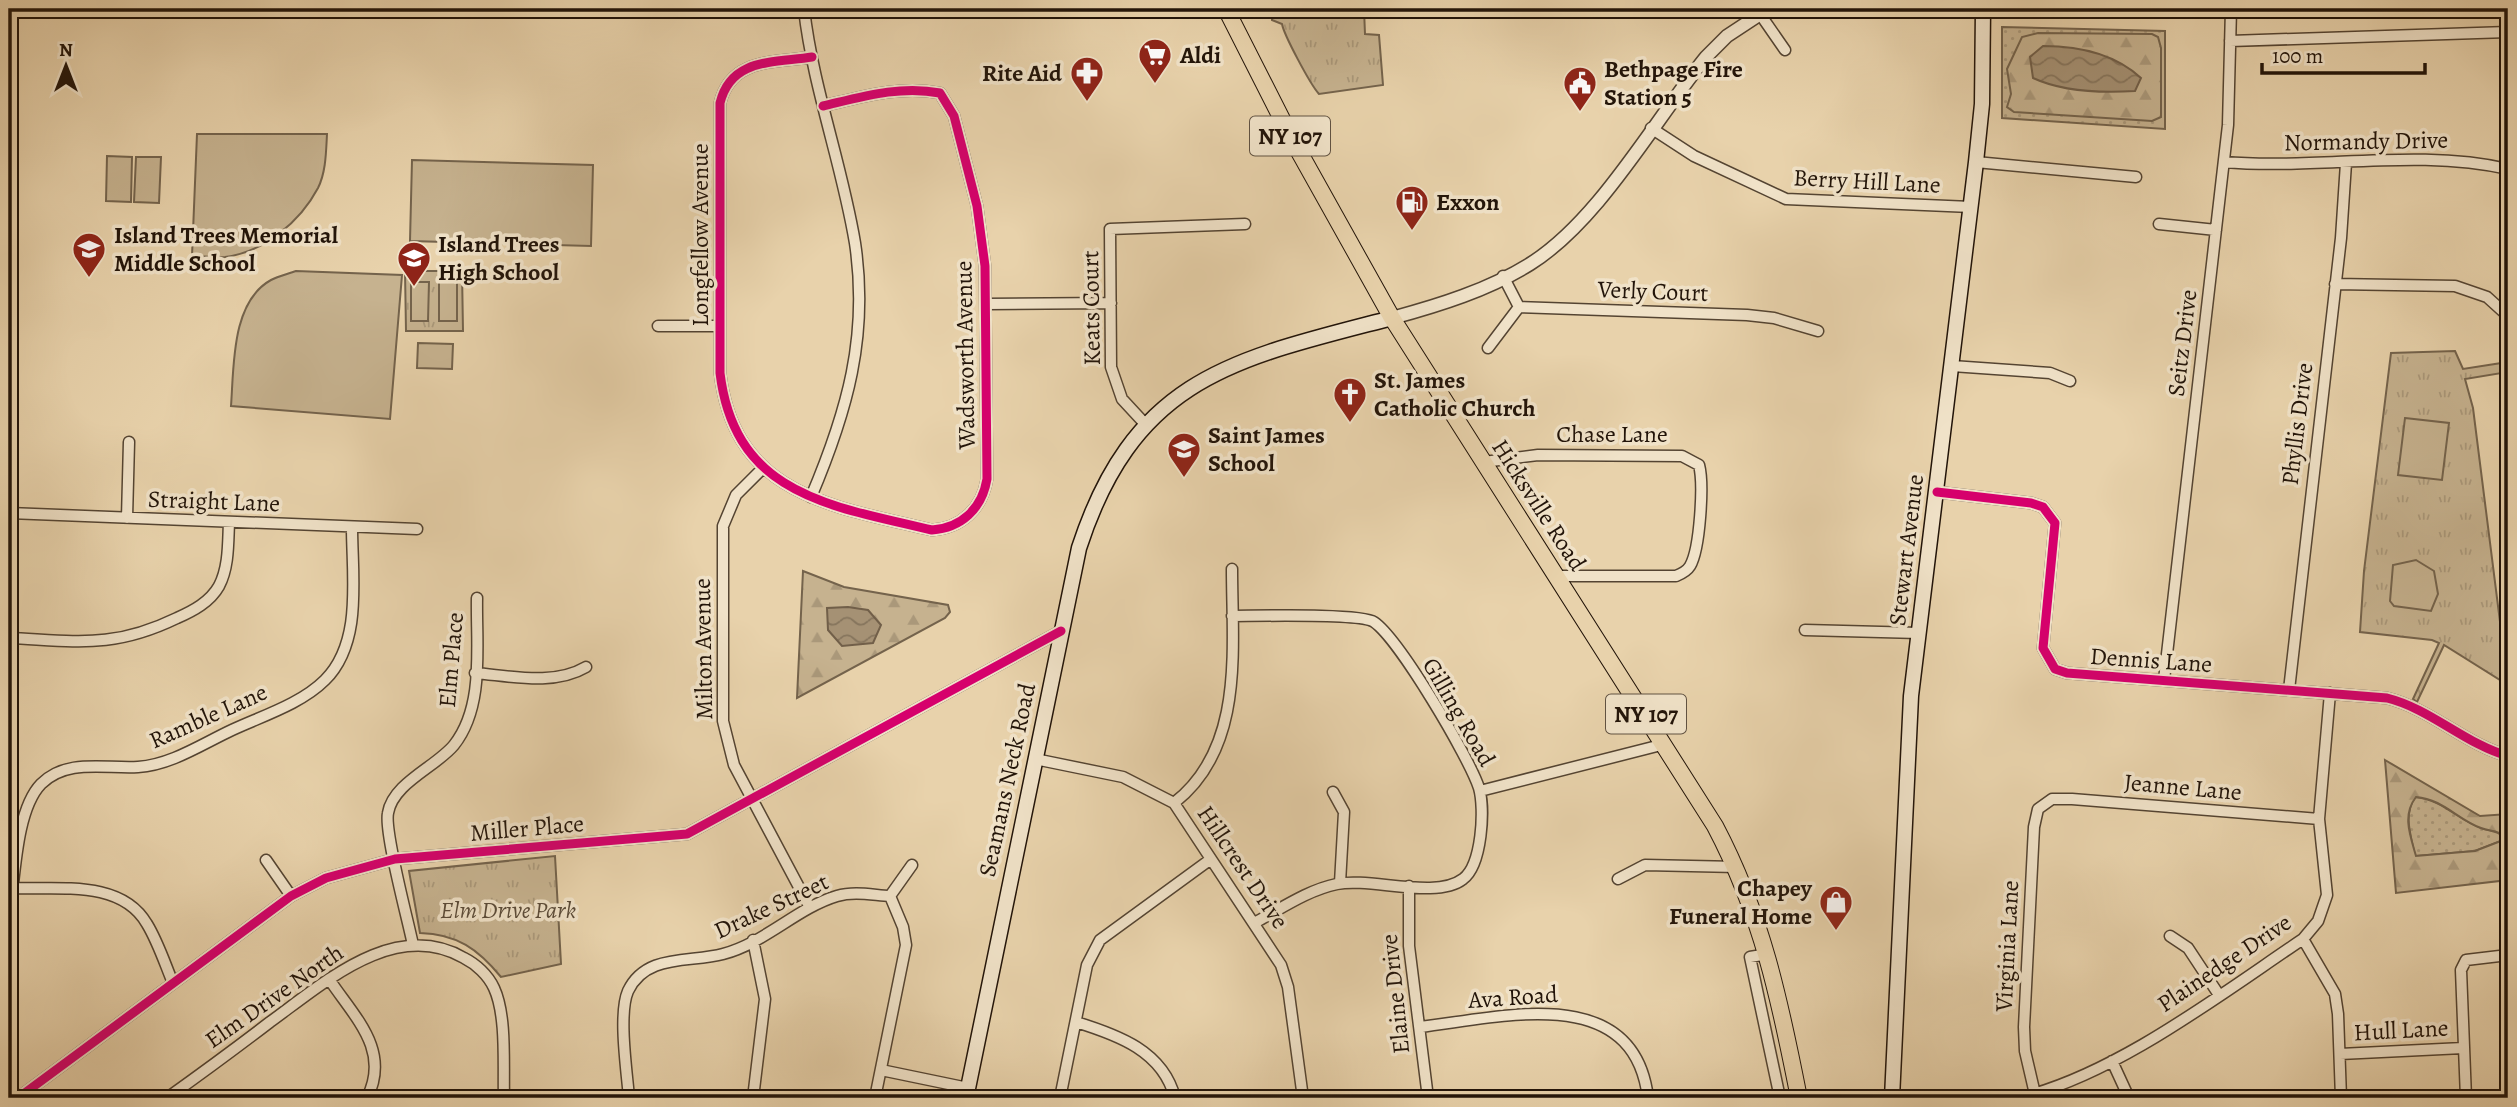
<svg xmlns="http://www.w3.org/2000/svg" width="2517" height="1107" font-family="Alegreya,serif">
<defs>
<pattern id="grass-dots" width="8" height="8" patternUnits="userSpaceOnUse" patternTransform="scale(1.75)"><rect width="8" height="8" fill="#c6b28f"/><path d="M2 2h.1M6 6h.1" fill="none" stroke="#aa987a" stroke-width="1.8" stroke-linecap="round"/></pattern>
<pattern id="forest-firs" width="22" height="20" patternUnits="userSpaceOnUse" patternTransform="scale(1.75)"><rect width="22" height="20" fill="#c6b28f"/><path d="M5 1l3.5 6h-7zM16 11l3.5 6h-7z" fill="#aa987a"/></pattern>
<pattern id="park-tufts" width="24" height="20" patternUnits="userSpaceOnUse" patternTransform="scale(1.75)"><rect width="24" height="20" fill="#c6b28f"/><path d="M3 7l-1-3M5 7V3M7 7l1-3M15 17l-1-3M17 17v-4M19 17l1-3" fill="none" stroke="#aa987a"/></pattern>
<pattern id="water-waves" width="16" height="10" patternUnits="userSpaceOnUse" patternTransform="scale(1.75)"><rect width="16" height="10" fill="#a59174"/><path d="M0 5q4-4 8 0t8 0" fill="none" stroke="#86755d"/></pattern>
</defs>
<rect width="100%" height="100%" fill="#e8d2ab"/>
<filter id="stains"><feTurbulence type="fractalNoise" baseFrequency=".00286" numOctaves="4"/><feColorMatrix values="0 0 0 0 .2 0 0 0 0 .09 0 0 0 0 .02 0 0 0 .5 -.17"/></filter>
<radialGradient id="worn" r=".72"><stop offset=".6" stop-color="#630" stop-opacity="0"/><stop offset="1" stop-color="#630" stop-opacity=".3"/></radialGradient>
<path fill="url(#grass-dots)" stroke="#74634c" stroke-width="2" d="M2002,27l163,4v98l-163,-11z
M2415,797c27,2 43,23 66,31 12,4 16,2 25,11l-31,12 -60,5c-4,-21 -12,-40 0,-59z"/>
<path fill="url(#forest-firs)" stroke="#74634c" stroke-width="2" fill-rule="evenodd" d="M2038,33l114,1 6,3 3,11v69l-9,4 -138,-9 -7,-5 4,-13 -4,-25 15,-32z
M803,571l41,16 104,18 2,7 -5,6 -148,80z
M2385,760l95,56 28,-2v66l-112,13zM2416,797c27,2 42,23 65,31 11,4 17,1 25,11l-31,12 -59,5c-6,-21 -14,-41 0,-59z"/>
<path fill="url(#park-tufts)" stroke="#74634c" stroke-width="2" d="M1272,9h92l1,25 14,1 4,50 -64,9c-9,-10 -35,-59 -37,-70l-10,-4z
M405,271h57l1,60h-57z
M2455,351l8,18 45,-7v10l-43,7 8,29 35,277 -64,-40 -27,57 -4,-3 26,-56 -7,-3 -72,-8 4,-61 27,-218z
M555,856l6,108 -60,13c-23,-28 -44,-43 -81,-44l-11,-62z"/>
<path fill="#c6b28f" stroke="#74634c" stroke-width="2" d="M197,134h130c-1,18 -1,38 -9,54 -18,34 -54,64 -93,69 -11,1 -23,-1 -33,-1z
M107,156l25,1 -1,45 -25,-1z
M136,157h25l-2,46 -25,-1z
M412,160l181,5 -2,81 -181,-5z
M296,271l106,4 -12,144 -159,-13c3,-39 0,-104 40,-126 7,-4 17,-6 25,-9z
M411,282h18l-1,39h-17z
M439,282h18v39h-18z
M418,343l35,1 -1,25 -35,-1z
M2405,418l44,5 -7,57 -44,-5z
M2416,560l18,11 4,23 -7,17 -37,-5 -4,-5 3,-36z"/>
<path fill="url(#water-waves)" stroke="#715f49" stroke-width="2" d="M2043,46c36,0 72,8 98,32l-6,13c-33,2 -72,1 -102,-13l-3,-21z
M848,607l20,3 13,15 -8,18 -31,3 -14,-16 -1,-22z"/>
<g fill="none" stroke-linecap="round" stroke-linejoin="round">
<defs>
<path id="minor" d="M804,9c9,79 38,155 51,234 14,93 -8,169 -44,254
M1760,14l25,36
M2230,41l278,-9
M812,57c-39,6 -81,1 -92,46v270c15,123 112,133 212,157 29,-2 50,-21 55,-51l-2,-213 -8,-60 -23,-90 -14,-23c-40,-8 -79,4 -117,13
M1651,128l43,28 92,43 185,8
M1976,162l160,15
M2224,162c94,8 192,-14 284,7
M2159,224l57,6
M1503,276l16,31 228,8 27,3 44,13
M2335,284l120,2 32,11 21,19
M986,304l125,-1
M658,326h62
M1488,348l31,-41
M1952,366l98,7 20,8
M1147,426l-25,-27 -11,-32 -1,-138 135,-5
M1484,462l54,-7 144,1 17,9c5,19 1,84 -9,101 -3,5 -9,8 -14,10h-119
M762,469l-26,26 -13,31v195l11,44 75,141
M1937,492l94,11 12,4 12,16 -12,125 12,21 12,4 320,25c44,11 78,46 121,58
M9,513l408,16
M127,518l2,-76
M1232,616c24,0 129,-3 142,6 25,17 95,135 105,166 6,21 3,77 -16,91 -27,21 -93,-2 -126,5 -29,6 -55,24 -81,38
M1805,630l114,3
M9,638c68,3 104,11 168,-20 16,-7 33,-16 42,-32 10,-19 9,-43 10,-64
M475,673c36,3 79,13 111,-6
M2164,680l64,-555 3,-116
M2289,690l52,-452 5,-75
M1035,759l88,18 51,26 107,162 7,22 15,111
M1480,791l185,-47
M1333,792l11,20 -4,71
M1174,803c71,-55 58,-154 58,-234
M266,860l25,36
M1618,879l27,-14 92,2
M1409,886v60l19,152
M14,888c44,2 107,-9 133,36 11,18 18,40 26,59
M890,896l22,-31
M9,917c6,-36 6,-106 32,-133 26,-26 64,-15 97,-17 33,-2 64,-23 94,-37 30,-14 69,-26 93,-50 38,-38 27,-103 27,-153
M2170,936l18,12 31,47
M2303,939l32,55 3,20 3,84
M413,945c-5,-25 -29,-113 -25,-132 5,-30 48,-46 66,-68 31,-39 22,-100 23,-147
M1768,954l-18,3 30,141
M329,979c26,39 62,71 38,119
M1076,1022c42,13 87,29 99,76
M1420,1027c79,-9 214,-47 228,71
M2340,1054l123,-6
M2112,1061l17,37
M881,1070l87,18
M2035,1094l-10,-43 -1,-24 10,-200 4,-18 14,-10h20l247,20
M18,1098l273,-202 35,-18 69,-19 292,-25 374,-203
M167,1098c35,-25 69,-50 103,-76 54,-39 125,-104 194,-64 12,6 24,17 30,30 13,28 9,78 10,110
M629,1098c-2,-26 -11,-84 -1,-107 18,-38 62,-28 95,-37 42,-11 74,-46 114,-58 17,-5 35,-1 53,0
M753,1098l12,-99 -12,-59
M875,1098l31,-153 -3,-18 -13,-31
M1060,1098l27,-133 13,-25 111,-81
M2018,1098c96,-22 203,-104 285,-159l15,-18 9,-26 -8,-76 11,-126
M2466,1098l-5,-128 5,-10 42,-5"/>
<path id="tertiary" d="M1392,318c48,-13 96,-28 138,-54 69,-43 124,-143 176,-207l21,-21 41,-27"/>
<path id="secondary" d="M966,1098l113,-550c56,-172 156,-189 313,-230
M1892,1098l19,-402 65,-534 6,-58 1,-95"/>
<path id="primary" d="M1226,9l66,130 100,179 323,508c47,89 65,175 84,272"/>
</defs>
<use href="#minor" stroke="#544432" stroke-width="13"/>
<use href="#tertiary" stroke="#544432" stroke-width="15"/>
<use href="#secondary" stroke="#221409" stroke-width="17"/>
<use href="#primary" stroke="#221409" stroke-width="18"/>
<use href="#minor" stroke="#f0e2c8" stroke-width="10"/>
<use href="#tertiary" stroke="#f0e2c8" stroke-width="12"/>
<use href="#secondary" stroke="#f0e2c8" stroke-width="14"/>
<use href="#primary" stroke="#e8d2ab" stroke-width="16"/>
<defs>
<path id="cycleway" d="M812,57c-39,6 -81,1 -92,46v270c15,123 112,133 212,157 29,-2 50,-21 55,-51l-2,-213 -8,-60 -23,-90 -14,-23c-40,-8 -79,4 -117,13
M1937,492l94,11 12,4 12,16 -12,125 12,21 12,4 320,25c44,11 78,46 121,58
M18,1098l273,-202 35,-18 69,-19 292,-25 374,-203"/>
</defs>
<use href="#cycleway" stroke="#f0e2c8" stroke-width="13"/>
<use href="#cycleway" stroke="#d6006c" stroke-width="9"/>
</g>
<defs>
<symbol id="supermarket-pin" viewBox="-11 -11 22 30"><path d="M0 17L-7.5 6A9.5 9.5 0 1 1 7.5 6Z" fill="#8f2418" stroke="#f0e2c8"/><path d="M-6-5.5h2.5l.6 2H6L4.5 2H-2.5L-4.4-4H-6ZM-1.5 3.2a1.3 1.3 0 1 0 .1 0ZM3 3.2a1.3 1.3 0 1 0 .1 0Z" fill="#fff"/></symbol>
<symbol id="pharmacy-pin" viewBox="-11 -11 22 30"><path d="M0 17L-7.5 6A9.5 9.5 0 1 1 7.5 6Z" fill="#8f2418" stroke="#f0e2c8"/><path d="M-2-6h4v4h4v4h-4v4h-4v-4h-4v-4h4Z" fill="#fff"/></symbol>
<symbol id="civic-pin" viewBox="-11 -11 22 30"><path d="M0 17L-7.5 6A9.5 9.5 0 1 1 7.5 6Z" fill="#8f2418" stroke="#f0e2c8"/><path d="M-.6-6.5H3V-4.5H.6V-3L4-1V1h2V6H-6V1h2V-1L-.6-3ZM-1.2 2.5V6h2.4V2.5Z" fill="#fff"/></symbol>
<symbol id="fuel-pin" viewBox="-11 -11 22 30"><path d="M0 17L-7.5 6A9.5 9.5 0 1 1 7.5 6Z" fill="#8f2418" stroke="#f0e2c8"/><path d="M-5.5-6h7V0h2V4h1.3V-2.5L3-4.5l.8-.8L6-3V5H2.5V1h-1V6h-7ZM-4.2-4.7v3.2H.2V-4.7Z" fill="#fff"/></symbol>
<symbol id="school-pin" viewBox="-11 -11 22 30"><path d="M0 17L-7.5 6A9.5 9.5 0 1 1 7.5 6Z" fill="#8f2418" stroke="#f0e2c8"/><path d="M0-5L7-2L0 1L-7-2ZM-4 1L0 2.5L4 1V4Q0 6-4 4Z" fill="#fff"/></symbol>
<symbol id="church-pin" viewBox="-11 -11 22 30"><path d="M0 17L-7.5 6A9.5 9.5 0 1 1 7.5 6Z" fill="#8f2418" stroke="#f0e2c8"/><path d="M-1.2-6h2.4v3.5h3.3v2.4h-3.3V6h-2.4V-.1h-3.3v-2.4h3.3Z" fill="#fff"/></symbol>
<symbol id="shop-pin" viewBox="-11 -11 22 30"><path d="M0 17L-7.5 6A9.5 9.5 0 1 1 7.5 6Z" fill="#8f2418" stroke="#f0e2c8"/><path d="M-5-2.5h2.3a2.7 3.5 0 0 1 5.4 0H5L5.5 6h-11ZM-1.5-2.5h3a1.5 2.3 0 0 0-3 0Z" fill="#fff"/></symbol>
</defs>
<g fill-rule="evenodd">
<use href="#supermarket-pin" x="1136" y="36" width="38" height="52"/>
<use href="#pharmacy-pin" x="1068" y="54" width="38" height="52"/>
<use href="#civic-pin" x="1561" y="64" width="38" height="52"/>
<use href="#fuel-pin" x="1393" y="183" width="38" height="52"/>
<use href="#school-pin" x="70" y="230" width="38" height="52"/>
<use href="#school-pin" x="395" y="239" width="38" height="52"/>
<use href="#church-pin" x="1331" y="375" width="38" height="52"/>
<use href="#school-pin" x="1165" y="430" width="38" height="52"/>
<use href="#shop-pin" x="1817" y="883" width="38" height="52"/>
</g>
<g text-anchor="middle" stroke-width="7" stroke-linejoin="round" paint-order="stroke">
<g fill="#f0e2c8" stroke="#605242" stroke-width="2">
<rect x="1250" y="116.5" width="80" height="39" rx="5"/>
<rect x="1606" y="694.5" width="80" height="39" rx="5"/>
</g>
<g font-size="23" font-weight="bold" fill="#221409">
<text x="1290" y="144">NY 107</text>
<text x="1646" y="722">NY 107</text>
</g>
<g font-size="24" font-weight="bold" fill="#221409" stroke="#f0e2c8" text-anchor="start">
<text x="1180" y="63">Aldi</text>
<text x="1604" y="77">Bethpage Fire<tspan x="1604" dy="28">Station 5</tspan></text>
<text x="1062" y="81" text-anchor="end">Rite Aid</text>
<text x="1436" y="210">Exxon</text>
<text x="114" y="243">Island Trees Memorial<tspan x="114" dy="28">Middle School</tspan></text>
<text x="438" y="252">Island Trees<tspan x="438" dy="28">High School</tspan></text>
<text x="1374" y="388">St. James<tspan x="1374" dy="28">Catholic Church</tspan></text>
<text x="1208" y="443">Saint James<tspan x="1208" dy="28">School</tspan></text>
<text x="1812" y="896" text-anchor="end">Chapey<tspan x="1812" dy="28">Funeral Home</tspan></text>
</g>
<g font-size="24" fill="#221409" stroke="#f0e2c8">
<text transform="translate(2366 141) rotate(-1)" y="8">Normandy Drive</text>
<text transform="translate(1867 181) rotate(3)" y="8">Berry Hill Lane</text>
<text transform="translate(700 235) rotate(-90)" y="8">Longfellow Avenue</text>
<text transform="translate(1653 291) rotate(2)" y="8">Verly Court</text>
<text transform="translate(1091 308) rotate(-91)" y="8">Keats Court</text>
<text transform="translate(2182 343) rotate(-83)" y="8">Seitz Drive</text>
<text transform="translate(965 355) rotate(-91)" y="8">Wadsworth Avenue</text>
<text transform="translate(2297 424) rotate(-83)" y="8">Phyllis Drive</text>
<text x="1612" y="442">Chase Lane</text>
<text transform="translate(214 501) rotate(2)" y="8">Straight Lane</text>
<text transform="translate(1539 505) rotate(57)" y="8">Hicksville Road</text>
<text transform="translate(1906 550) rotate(-83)" y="8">Stewart Avenue</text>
<text transform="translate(703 649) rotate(-91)" y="8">Milton Avenue</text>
<text transform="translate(451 660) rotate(-85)" y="8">Elm Place</text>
<text transform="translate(2151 660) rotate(4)" y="8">Dennis Lane</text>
<text transform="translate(1459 712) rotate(60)" y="8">Gilling Road</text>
<text transform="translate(208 716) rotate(-24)" y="8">Ramble Lane</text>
<text transform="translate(1007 780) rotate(-78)" y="8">Seamans Neck Road</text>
<text transform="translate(2183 787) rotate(5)" y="8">Jeanne Lane</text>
<text transform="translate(527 828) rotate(-5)" y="8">Miller Place</text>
<text transform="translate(1243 867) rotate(56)" y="8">Hillcrest Drive</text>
<text transform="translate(771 906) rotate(-25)" y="8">Drake Street</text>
<text transform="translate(2007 946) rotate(-87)" y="8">Virginia Lane</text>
<text transform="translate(2224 963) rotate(-34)" y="8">Plainedge Drive</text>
<text transform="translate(1395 994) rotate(-96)" y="8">Elaine Drive</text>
<text transform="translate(274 996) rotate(-35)" y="8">Elm Drive North</text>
<text transform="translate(1513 997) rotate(-4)" y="8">Ava Road</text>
<text transform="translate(2401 1030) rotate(-3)" y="8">Hull Lane</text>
</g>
<g font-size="24" font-style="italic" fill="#5b4b38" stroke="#f0e2c8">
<text x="508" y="918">Elm Drive Park</text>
</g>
</g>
<rect width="2517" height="1107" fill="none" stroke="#e8d2ab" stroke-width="35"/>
<rect x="10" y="10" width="2496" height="1086" fill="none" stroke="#221409" stroke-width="3.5"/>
<rect x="18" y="18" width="2482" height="1072" fill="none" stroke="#221409" stroke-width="2"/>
<g transform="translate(66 66)" stroke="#f0e2c8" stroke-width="5" paint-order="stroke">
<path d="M0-5L12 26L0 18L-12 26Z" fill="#221409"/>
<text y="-10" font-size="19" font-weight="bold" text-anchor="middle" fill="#221409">N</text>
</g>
<path d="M2262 63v10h163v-10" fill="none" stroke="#221409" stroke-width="3.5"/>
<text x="2272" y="63" font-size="21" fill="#221409" stroke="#f0e2c8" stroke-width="5" paint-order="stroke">100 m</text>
<rect width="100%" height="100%" filter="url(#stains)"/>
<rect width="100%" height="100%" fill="url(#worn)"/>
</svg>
